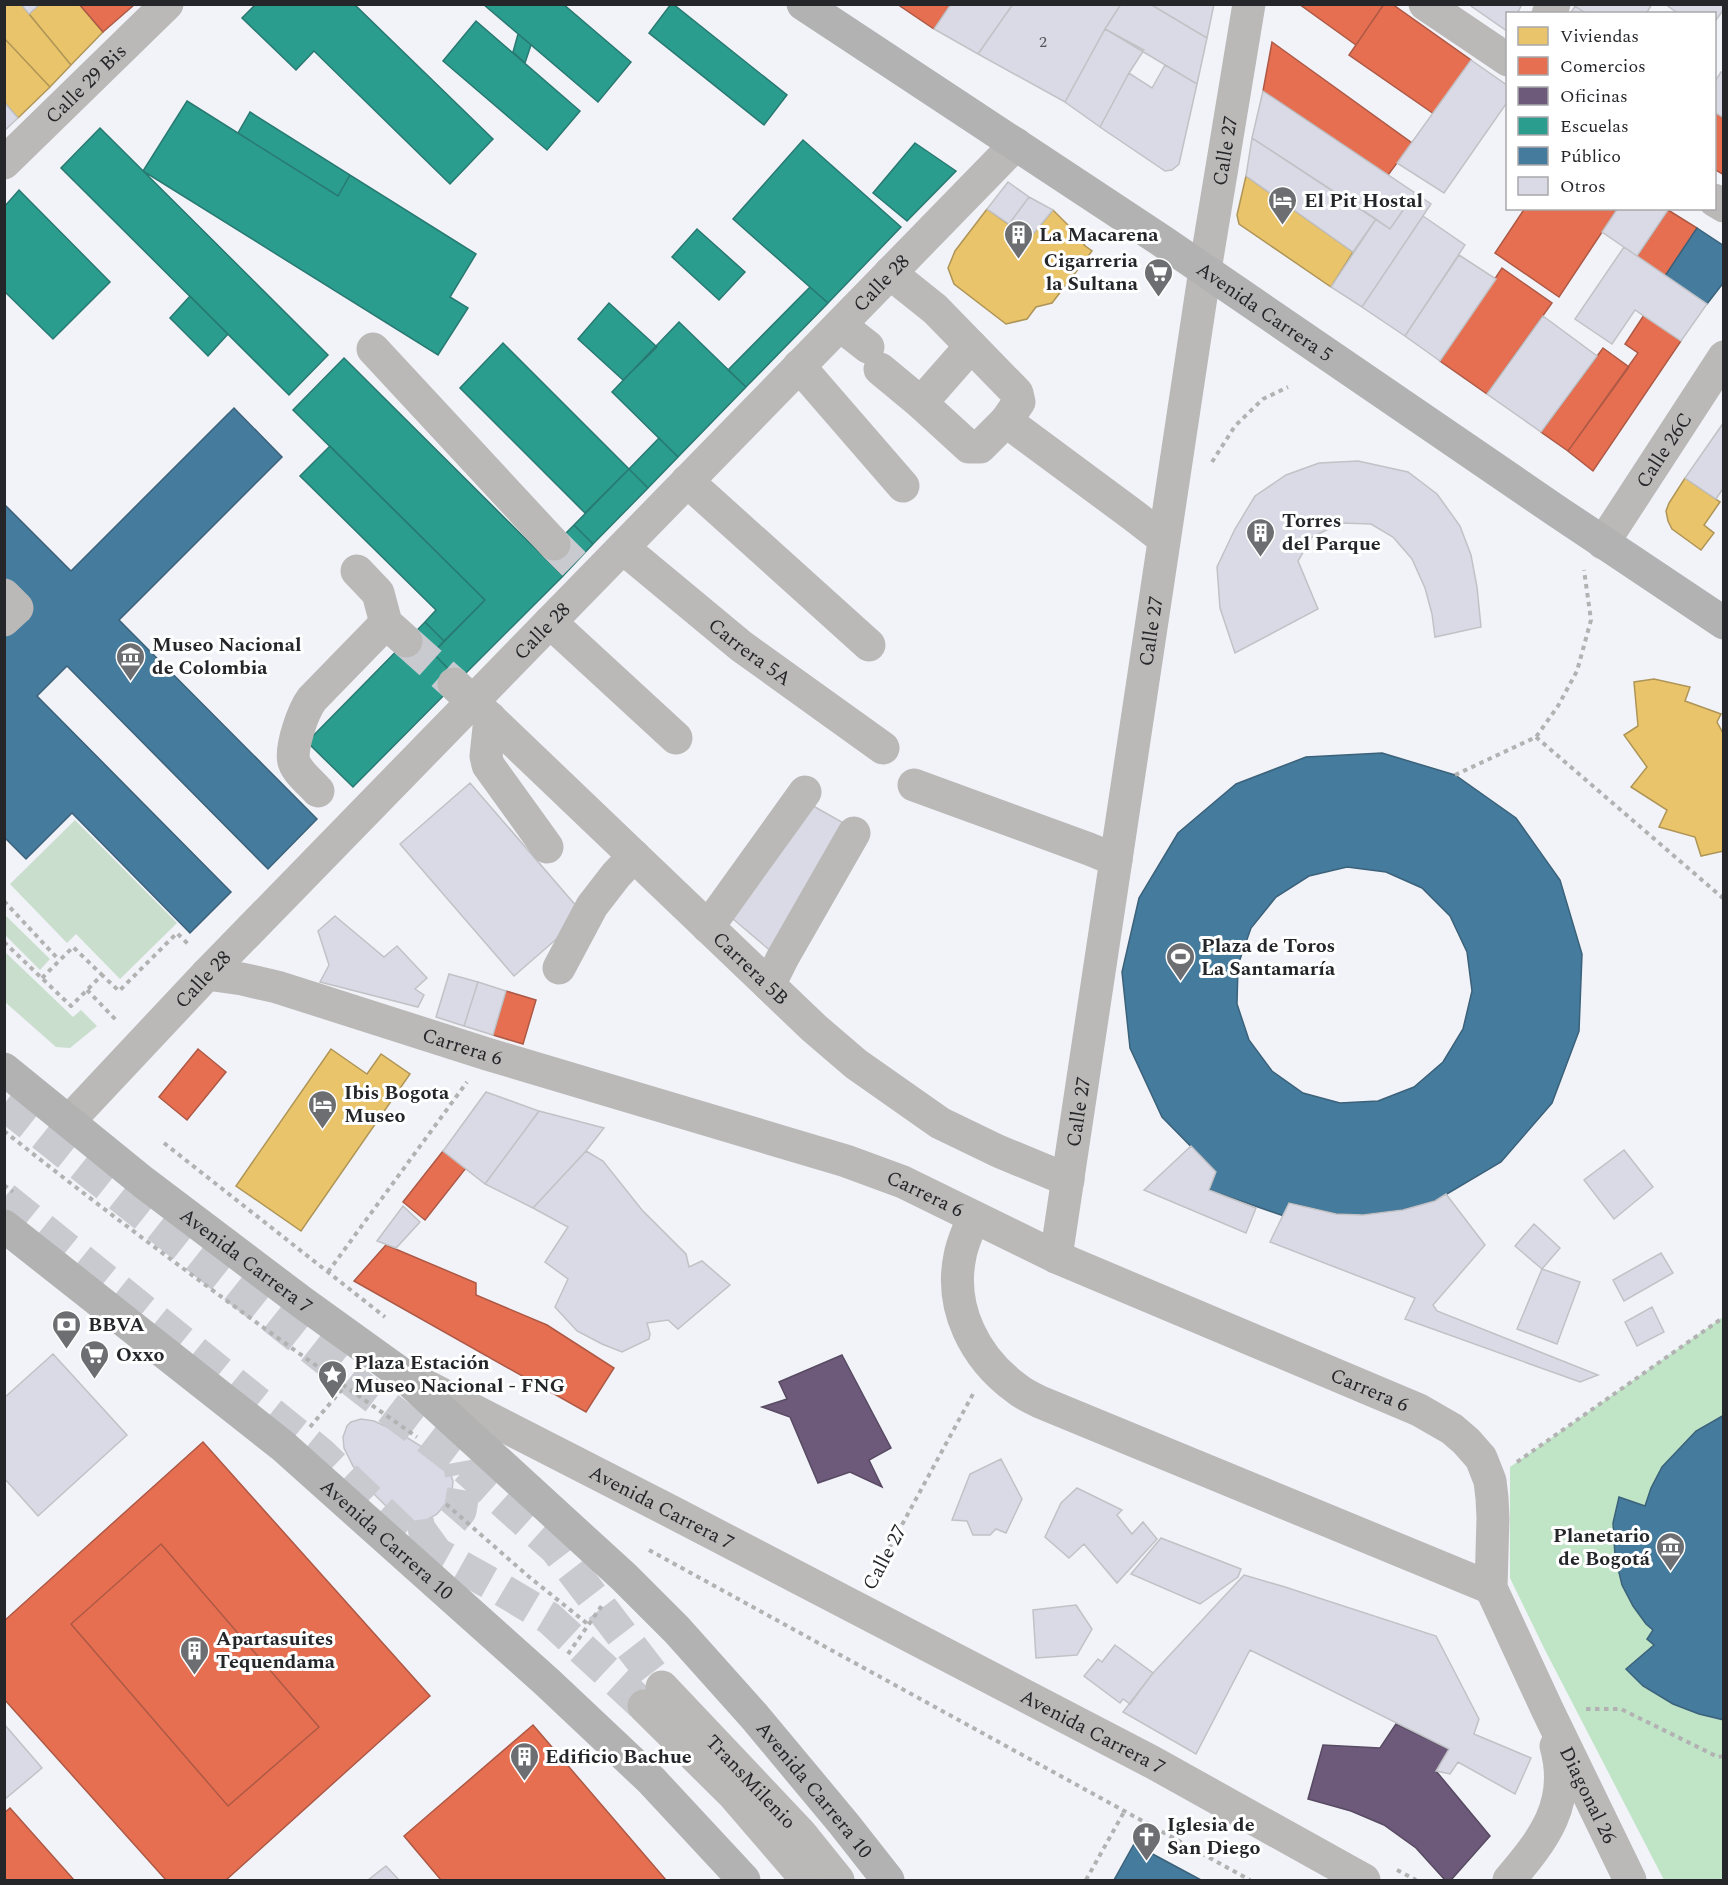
<svg xmlns="http://www.w3.org/2000/svg" width="1728" height="1885" font-family="Spectral,serif">
<rect width="100%" height="100%" fill="#f2f3f9"/>
<path fill="#c9decd" d="M75,820l102,103 -57,56 -44,-45 -9,9 -57,-59z
M5,915l45,44 -10,11 -35,-35z
M4,951l69,66 8,-7 16,16 -27,22 -14,-1 -51,-45z"/>
<path fill="#c0e4c6" d="M1723,1317v563h-59l-119,-230 -35,-72v-111z"/>
<path fill="#e9c46a" stroke="#ae9557" stroke-width="1.5" d="M6,4h15l50,61 -21,22 -46,-49v-32z
M40,4h39l24,28 -32,33 -42,-51z
M4,38l46,49 -32,31 -14,-16z
M1246,176l107,76 -22,35 -92,-63 -2,-9z
M987,209l42,30 24,-29 20,20 14,9 -3,6 8,6 -40,52 -16,4 -9,12 -21,5 -52,-40 -6,-16 7,-17z
M1685,478l35,24 -16,23 10,8 -13,17 -29,-21 -4,-8 -2,-10 3,-8z
M1654,679l36,8 -5,14 36,13 -4,8 7,13v116l-23,5 -6,-19 -36,-10 8,-17 -36,-23 16,-20 -23,-32 14,-9 -4,-44z
M331,1049l36,25 14,-20 29,20 -109,157 -65,-45z"/>
<path fill="#e76f51" stroke="#ad5945" stroke-width="1.5" d="M79,4h55v1l-31,27z
M897,4h54l-17,25z
M1299,4h85l-28,41z
M1384,4h8l79,56 -37,54 -85,-59z
M1272,42l140,101 -24,32 -125,-84z
M1714,112l10,6v57l-10,-6z
M1525,208h93l-59,89 -64,-44z
M1668,210l29,18 -32,48 -28,-20z
M1502,268l50,35 -65,91 -47,-33z
M1644,315l37,26 -88,130 -25,-20 70,-98 -13,-9z
M1603,348l26,19 -61,84 -27,-19z
M506,991l30,9 -13,44 -30,-9z
M198,1049l28,23 -39,48 -28,-23z
M443,1151l23,17 -41,52 -22,-18z
M386,1245l90,38v12l71,30 67,43 -28,44 -232,-131z
M203,1442l227,254 -204,184h-60l-162,-181v-78z
M161,1544l158,183 -91,79 -157,-182z
M533,1725l133,155h-225l-37,-44z
M10,1808l64,72h-70v-67z"/>
<path fill="#6d597a" stroke="#574a62" stroke-width="1.5" d="M842,1355l49,93 -22,12 13,27 -32,-15 -32,11 -28,-66 -28,-10 25,-8 -8,-17z
M1396,1724l53,25 -13,22 54,65 -39,44h-6l-29,-32 -32,-23 -33,-14 -43,-12 15,-54 57,3z"/>
<path fill="#2a9d8f" stroke="#287971" stroke-width="1.5" d="M256,4h98l139,135 -43,45 -136,-133 -18,19 -54,-52z
M483,4h80l68,58 -33,40z
M671,4h2l114,91 -23,30 -115,-92z
M476,21l104,90 -33,39 -104,-89z
M518,34l13,11 -6,18 -12,-11z
M187,101l151,95 12,-21 126,79 -26,43 18,11 -30,47 -295,-184z
M250,112l100,63 -12,21 -100,-63z
M100,128l228,227 -39,40 -228,-227z
M803,140l98,87 -73,76 -95,-84z
M915,143l41,28 -49,50 -34,-28z
M19,190l91,92 -57,57 -49,-48v-84z
M697,229l48,43 -26,28 -47,-43z
M810,287l18,16 -82,84 -18,-17z
M190,296l38,38 -20,22 -38,-38z
M609,303l48,44 -34,33 -45,-41z
M679,322l67,65 -68,70 -66,-65z
M503,343l126,126 -44,44 -125,-125z
M344,358l219,218 -104,104 -26,-27 52,-53 -192,-190z
M659,438l19,19 -30,31 -19,-19z
M330,446l155,154 -41,41 -19,-19 11,-12 -136,-134z
M629,469l19,19 -55,56 -19,-19z
M574,525l19,19 -30,32 -20,-20z
M425,622l19,19 -11,12 26,27 -106,107 -46,-45z"/>
<path fill="#457b9d" stroke="#3b627a" stroke-width="1.5" fill-rule="evenodd" d="M1697,228l27,18v36l-17,22 -42,-28z
M234,408l48,49 -163,163 198,199 -49,50 -201,-203 -30,30 194,196 -41,41 -118,-120 -46,46 -22,-22v-333l67,67z
M1382,753l73,22 61,43 44,62 22,74 -3,77 -27,72 -51,59 -66,39 -32,9 -40,5 -27,-1 -47,-11 -5,13 -75,-26 7,-18 -54,-55 -32,-69 -8,-76 17,-74 39,-65 58,-49 70,-27zM1347,867l39,5 36,16 28,28 17,36 5,39 -9,38 -20,33 -29,25 -36,14 -38,2 -37,-10 -31,-22 -23,-31 -12,-36 1,-39 13,-37 25,-31 33,-21z
M1724,1415v305l-25,-6 -26,-10 -30,-18 -17,-17 28,-24 -7,-6 6,-9 -7,-6 -13,-18 -11,-21 -7,-29 -2,-33 6,-26 26,9 6,-18 11,-21 34,-36z
M1134,1844l67,36h-87z"/>
<path fill="#d9dae5" stroke="#c1c2c6" stroke-width="1.5" d="M21,4h19l-11,10z
M951,4h62l-35,50 -44,-25z
M1013,4h108l-16,25 -40,73 -87,-48z
M1121,4h29l57,34 -10,46 -92,-55z
M1150,4h64l-7,34z
M1472,4h50l-5,10h-9l-1,17 -36,-25z
M1576,4h76l-6,10h-59l-12,-8z
M1665,4h59v5l-10,14v-9h-35z
M1575,6l12,8h-17z
M1105,29l39,21 -15,23 -29,54 -35,-25z
M1471,60l37,26v15l-64,92 -47,-30z
M1165,65l32,19 -18,80 -7,6 -7,1 -65,-44 29,-54 23,15z
M1721,72l3,1v45l-10,-6v-29z
M1263,91l152,102 -25,36 -138,-91z
M4,102l14,16 -14,13z
M1252,138l124,81 -23,33 -107,-76z
M1008,182l21,15 -20,27 -22,-15z
M1415,193l16,11 -69,103 -31,-20 45,-68 14,10z
M1029,197l24,13 -24,29 -20,-15z
M1618,208h47l3,2 -31,46 -35,-24z
M1423,216l42,29 -60,91 -43,-29z
M1624,247l83,57 -26,37 -46,-31 -23,34 -37,-25z
M1459,255l37,24 -56,82 -35,-25z
M1543,316l54,40 -56,76 -54,-38z
M1724,422v65l-8,12 -31,-21z
M1358,461l50,11 29,22 23,32 11,29 6,32 4,40 -46,10 -3,-23 -7,-26 -13,-29 -19,-22 -22,-13 -30,-1 -29,14 -14,24 20,48 -83,44 -15,-45 -3,-41 18,-38 20,-33 31,-21 33,-12z
M470,783l114,132 -70,61 -114,-132z
M808,803l39,22 -74,128 -47,-40z
M335,916l49,41 13,-11 30,32 -12,11 9,6 -6,12 -98,-25 9,-17 -11,-34z
M449,974l29,8 -14,44 -28,-9z
M478,982l28,9 -13,44 -29,-9z
M486,1092l53,19 -54,73 -42,-33z
M539,1111l65,17 -18,23 -53,57 -48,-24z
M1191,1146l25,26 -7,18 47,18 -10,25 -102,-43z
M1624,1150l29,37 -39,32 -30,-39z
M586,1151l17,10 39,49 44,44 3,13 13,-6 28,24 -52,44 -10,-9 -21,3 3,11 -1,5 -27,13 -20,-8 -25,-13 -22,-24 13,-28 -23,-17 23,-35 -35,-19z
M1446,1194l39,51 -52,60 4,6 161,64 -18,7 -175,-63 10,-21 -145,-56 19,-39 47,11 27,1 40,-5 32,-9z
M403,1206l17,16 -24,26 -19,-7z
M1534,1224l26,24 -18,21 -27,-23z
M1661,1253l12,20 -49,28 -11,-21z
M1542,1269l38,13 -23,62 -40,-15z
M1652,1307l12,25 -27,14 -12,-24z
M53,1354l74,81 -89,81 -34,-38v-80z
M361,1419l13,2 24,11 26,16 21,17 5,7 3,9 -1,11 -6,12 -9,10 -13,8 -8,1 -8,-2 -15,-8 -19,-19 -21,-28 -9,-18 -1,-11 4,-11 4,-4z
M1001,1459l21,40 -16,34 -10,-4 -6,6h-17l-6,-14 -15,-1 18,-46z
M1077,1488l45,22 -5,5 15,19 11,-12 14,17 -40,44 -33,-39 -15,14 -24,-21 16,-34z
M1161,1538l80,31 -3,8 -38,27 -69,-30z
M1244,1575l41,12 151,49 43,83 -5,15 57,24 -16,36 -57,-32 -8,12 -14,-3 13,-22 -199,-99 -54,104 -73,-42 30,-39z
M1076,1605l16,24 -15,26 -41,3 -3,-48z
M1115,1645l38,28 -23,31 -7,-5 -3,4 -36,-27 14,-17 4,3z
M4,1724l38,44 -38,32z
M386,1866l13,14h-31z"/>
<g fill="none" stroke-linecap="round" stroke-linejoin="round">
<path stroke="#c9cad0" stroke-width="33" stroke-dasharray="33 16" stroke-linecap="butt" d="M554,544l20,20
M406,641l48,43
M4,1104l362,287 93,71 97,87 106,138
M4,1198l316,255 89,85 90,50 50,30 95,88
M409,1538l27,-4 11,-8 13,-15 4,-23 -5,-26"/>
<path stroke="#b2b2b3" stroke-width="4" stroke-dasharray="4.5 4.5" stroke-linecap="butt" d="M1212,462l23,-36 28,-27 25,-12
M1536,737l188,162
M1455,775l81,-38 22,-31 19,-35 14,-51 -7,-50
M4,901l55,59
M4,942l67,64 31,-31 17,16 58,-58 11,11
M42,978l31,-31 29,28
M87,990l31,32
M4,1131c135,107 273,208 413,306
M164,1143l221,174
M4,1185l9,7
M328,1272l139,-190
M310,1427l34,-40
M1517,1462l207,-145
M446,1504l82,72 61,49
M649,1550l601,330
M872,1580l101,-186
M568,1654l35,-50
M1586,1709h35l97,48 6,-1
M1397,1870l19,10
M1086,1880l38,-68"/>
<g stroke="#bab9b8" stroke-width="33">
<path d="M1425,4l83,56"/>
<path d="M1548,14l6,-10"/>
<path id="s1" d="M4,163l163,-159"/>
<path d="M1714,200l10,6"/>
<path d="M890,273l45,36 82,84 2,9 -13,19 127,94 31,24"/>
<path d="M840,325l28,22"/>
<path d="M373,349l181,195"/>
<path d="M799,366l104,120"/>
<path d="M880,369l41,34 48,44h11l26,-26"/>
<path d="M921,403l50,-57"/>
<path d="M687,481l182,164"/>
<path id="s2" d="M1603,543l121,-186"/>
<path id="s3" d="M623,548l118,98 142,102"/>
<path d="M357,571l21,22 8,30 20,18"/>
<path d="M4,595l13,13 -13,12"/>
<path d="M550,622l126,116"/>
<path id="s4" d="M454,684l360,344 42,36 84,59 58,28 70,29"/>
<path d="M490,718l-4,38 2,9 59,82"/>
<path d="M914,785l175,64 27,11"/>
<path d="M318,791c-8,-9 -20,-18 -24,-29 -4,-14 9,-51 18,-63l74,-76"/>
<path d="M708,927l97,-135"/>
<path d="M559,968l33,-62 24,-31 18,-19"/>
<path id="s5" d="M207,974l35,5 35,8 210,67 359,107 57,21 153,75 363,153 33,19 14,12 15,17 9,23 2,17 1,20 -2,70 56,121 83,171"/>
<path d="M769,985l14,-28 71,-124"/>
<path id="s6" d="M69,1121l138,-147 809,-830"/>
<path d="M973,1217c-4,13 -11,26 -13,39 -11,52 15,102 56,132 7,6 16,10 24,14l451,186"/>
<path id="s7" d="M1056,1257l149,-987 44,-266"/>
<path id="s8" d="M418,1382l254,130 480,250 212,118"/>
<path id="s9" d="M662,1687l139,147 37,46"/>
<path d="M644,1706l89,88 74,86"/>
<path d="M1509,1880c35,-41 63,-77 47,-134"/>
</g>
<g stroke="#b2b2b2" stroke-width="33">
<path id="s10" d="M803,4l359,237 396,271 166,111"/>
<path id="s11" d="M4,1069l139,113 160,121 100,72 221,202 53,53 77,86 90,108 44,56"/>
<path id="s12" d="M4,1226l279,220 264,236 104,98 93,100"/>
</g>
</g>
<defs>
<symbol id="hotel-pin" viewBox="-11 -11 22 30"><path d="M0 17L-7.5 6A9.5 9.5 0 1 1 7.5 6Z" fill="#6d6e72" stroke="#fff"/><path d="M-6-4.5h1.5V1H6V5H4.5V3h-9V5H-6ZM-4 0a1.8 1.8 0 1 1 3.6 0ZM.5 0V-2.5h3Q6-2.5 6 0Z" fill="#fff"/></symbol>
<symbol id="building-pin" viewBox="-11 -11 22 30"><path d="M0 17L-7.5 6A9.5 9.5 0 1 1 7.5 6Z" fill="#6d6e72" stroke="#fff"/><path d="M-4-6H4V6H1V3H-1V6H-4ZM-2.5-4.3h1.7v1.8h-1.7ZM.8-4.3h1.7v1.8H.8ZM-2.5-1h1.7V.8h-1.7ZM.8-1h1.7V.8H.8Z" fill="#fff"/></symbol>
<symbol id="supermarket-pin" viewBox="-11 -11 22 30"><path d="M0 17L-7.5 6A9.5 9.5 0 1 1 7.5 6Z" fill="#6d6e72" stroke="#fff"/><path d="M-6-5.5h2.5l.6 2H6L4.5 2H-2.5L-4.4-4H-6ZM-1.5 3.2a1.3 1.3 0 1 0 .1 0ZM3 3.2a1.3 1.3 0 1 0 .1 0Z" fill="#fff"/></symbol>
<symbol id="museum-pin" viewBox="-11 -11 22 30"><path d="M0 17L-7.5 6A9.5 9.5 0 1 1 7.5 6Z" fill="#6d6e72" stroke="#fff"/><path d="M0-6L6-3V-2H-6V-3ZM-5-1h2V3h-2ZM-1-1h2V3h-2ZM3-1h2V3H3ZM-6 4H6V6H-6Z" fill="#fff"/></symbol>
<symbol id="stadium-pin" viewBox="-11 -11 22 30"><path d="M0 17L-7.5 6A9.5 9.5 0 1 1 7.5 6Z" fill="#6d6e72" stroke="#fff"/><path d="M0-5a6.5 5 0 1 0 0 10a6.5 5 0 1 0 0-10ZM-3.5-1.8h7v3.6h-7Z" fill="#fff"/></symbol>
<symbol id="bank-pin" viewBox="-11 -11 22 30"><path d="M0 17L-7.5 6A9.5 9.5 0 1 1 7.5 6Z" fill="#6d6e72" stroke="#fff"/><path d="M-6-4H6V4H-6ZM0-2.3a2.3 2.3 0 1 0 0 4.6a2.3 2.3 0 1 0 0-4.6Z" fill="#fff"/></symbol>
<symbol id="sight-pin" viewBox="-11 -11 22 30"><path d="M0 17L-7.5 6A9.5 9.5 0 1 1 7.5 6Z" fill="#6d6e72" stroke="#fff"/><path d="M0-6L1.8-2.2L6-1.7L2.9 1.2L3.7 5.4L0 3.3L-3.7 5.4L-2.9 1.2L-6-1.7L-1.8-2.2Z" fill="#fff"/></symbol>
<symbol id="church-pin" viewBox="-11 -11 22 30"><path d="M0 17L-7.5 6A9.5 9.5 0 1 1 7.5 6Z" fill="#6d6e72" stroke="#fff"/><path d="M-1.2-6h2.4v3.5h3.3v2.4h-3.3V6h-2.4V-.1h-3.3v-2.4h3.3Z" fill="#fff"/></symbol>
</defs>
<g fill-rule="evenodd">
<use href="#hotel-pin" x="1266" y="184" width="33" height="45"/>
<use href="#building-pin" x="1002" y="218" width="33" height="45"/>
<use href="#supermarket-pin" x="1142" y="256" width="33" height="45"/>
<use href="#building-pin" x="1244" y="516" width="33" height="45"/>
<use href="#museum-pin" x="114" y="640" width="33" height="45"/>
<use href="#stadium-pin" x="1164" y="940" width="33" height="45"/>
<use href="#hotel-pin" x="306" y="1088" width="33" height="45"/>
<use href="#bank-pin" x="50" y="1308" width="33" height="45"/>
<use href="#supermarket-pin" x="78" y="1338" width="33" height="45"/>
<use href="#sight-pin" x="316" y="1358" width="33" height="45"/>
<use href="#museum-pin" x="1654" y="1530" width="33" height="45"/>
<use href="#building-pin" x="178" y="1634" width="33" height="45"/>
<use href="#building-pin" x="508" y="1740" width="33" height="45"/>
<use href="#church-pin" x="1130" y="1820" width="33" height="45"/>
</g>
<g text-anchor="middle" stroke-width="6" stroke-linejoin="round" paint-order="stroke">
<g font-size="16" fill="#54555b">
<text x="1043" y="47">2</text>
</g>
<g font-size="20" fill="#25262a" stroke="#fff">
<text dy="7" stroke="none"><textPath href="#s1" startOffset="114">Calle 29 Bis</textPath></text>
<text dy="7" stroke="none"><textPath href="#s7" startOffset="1119">Calle 27</textPath></text>
<text dy="7" stroke="none"><textPath href="#s6" startOffset="1167">Calle 28</textPath></text>
<text dy="7" stroke="none"><textPath href="#s10" startOffset="555">Avenida Carrera 5</textPath></text>
<text dy="7" stroke="none"><textPath href="#s2" startOffset="111">Calle 26C</textPath></text>
<text dy="7" stroke="none"><textPath href="#s7" startOffset="633">Calle 27</textPath></text>
<text dy="7" stroke="none"><textPath href="#s6" startOffset="681">Calle 28</textPath></text>
<text dy="7" stroke="none"><textPath href="#s3" startOffset="164">Carrera 5A</textPath></text>
<text dy="7" stroke="none"><textPath href="#s4" startOffset="411">Carrera 5B</textPath></text>
<text dy="7" stroke="none"><textPath href="#s6" startOffset="195">Calle 28</textPath></text>
<text dy="7" stroke="none"><textPath href="#s5" startOffset="266">Carrera 6</textPath></text>
<text dy="7" stroke="none"><textPath href="#s7" startOffset="147">Calle 27</textPath></text>
<text dy="7" stroke="none"><textPath href="#s5" startOffset="752">Carrera 6</textPath></text>
<text dy="7" stroke="none"><textPath href="#s11" startOffset="309">Avenida Carrera 7</textPath></text>
<text dy="7" stroke="none"><textPath href="#s5" startOffset="1238">Carrera 6</textPath></text>
<text dy="7" stroke="none"><textPath href="#s8" startOffset="274">Avenida Carrera 7</textPath></text>
<text dy="7" stroke="none"><textPath href="#s12" startOffset="495">Avenida Carrera 10</textPath></text>
<text transform="translate(884 1557) rotate(-62)" y="7">Calle 27</text>
<text dy="7" stroke="none"><textPath href="#s8" startOffset="760">Avenida Carrera 7</textPath></text>
<text dy="7" stroke="none"><textPath href="#s9" startOffset="130">TransMilenio</textPath></text>
<text dy="7" stroke="none"><textPath href="#s11" startOffset="1088">Avenida Carrera 10</textPath></text>
<text dy="7" stroke="none"><textPath href="#s5" startOffset="1731">Diagonal 26</textPath></text>
</g>
<g font-size="20" font-weight="bold" fill="#25262a" stroke="#fff" text-anchor="start">
<text x="1304" y="207">El Pit Hostal</text>
<text x="1039" y="241">La Macarena</text>
<text x="1138" y="267" text-anchor="end">Cigarreria<tspan x="1138" dy="23">la Sultana</tspan></text>
<text x="1282" y="527">Torres<tspan x="1282" dy="23">del Parque</tspan></text>
<text x="152" y="651">Museo Nacional<tspan x="152" dy="23">de Colombia</tspan></text>
<text x="1201" y="952">Plaza de Toros<tspan x="1201" dy="23">La Santamaría</tspan></text>
<text x="344" y="1099">Ibis Bogota<tspan x="344" dy="23">Museo</tspan></text>
<text x="88" y="1331">BBVA</text>
<text x="116" y="1361">Oxxo</text>
<text x="354" y="1369">Plaza Estación<tspan x="354" dy="23">Museo Nacional - FNG</tspan></text>
<text x="1650" y="1542" text-anchor="end">Planetario<tspan x="1650" dy="23">de Bogotá</tspan></text>
<text x="216" y="1645">Apartasuites<tspan x="216" dy="23">Tequendama</tspan></text>
<text x="545" y="1763">Edificio Bachue</text>
<text x="1167" y="1831">Iglesia de<tspan x="1167" dy="23">San Diego</tspan></text>
</g>
</g>
<rect width="1728" height="1885" fill="none" stroke="#25262a" stroke-width="12"/>
<rect x="1506" y="12" width="210" height="198" fill="#ffffff" stroke="#a8a8aa" stroke-width="1.5"/>
<rect x="1518" y="27" width="30" height="18" fill="#e9c46a" stroke="#a8a8aa" stroke-width="1.5"/>
<text x="1560" y="42" font-size="18" fill="#25262a">Viviendas</text>
<rect x="1518" y="57" width="30" height="18" fill="#e76f51" stroke="#a8a8aa" stroke-width="1.5"/>
<text x="1560" y="72" font-size="18" fill="#25262a">Comercios</text>
<rect x="1518" y="87" width="30" height="18" fill="#6d597a" stroke="#a8a8aa" stroke-width="1.5"/>
<text x="1560" y="102" font-size="18" fill="#25262a">Oficinas</text>
<rect x="1518" y="117" width="30" height="18" fill="#2a9d8f" stroke="#a8a8aa" stroke-width="1.5"/>
<text x="1560" y="132" font-size="18" fill="#25262a">Escuelas</text>
<rect x="1518" y="147" width="30" height="18" fill="#457b9d" stroke="#a8a8aa" stroke-width="1.5"/>
<text x="1560" y="162" font-size="18" fill="#25262a">Público</text>
<rect x="1518" y="177" width="30" height="18" fill="#d9dae5" stroke="#a8a8aa" stroke-width="1.5"/>
<text x="1560" y="192" font-size="18" fill="#25262a">Otros</text>
</svg>
